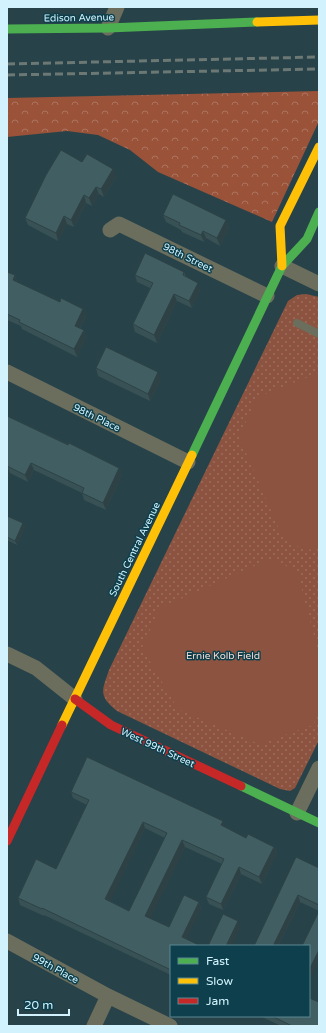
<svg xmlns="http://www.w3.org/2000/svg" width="326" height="1033" font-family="'Varela Round',sans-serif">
<defs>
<pattern id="forest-crowns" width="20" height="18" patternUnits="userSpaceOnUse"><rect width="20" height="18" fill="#9a5239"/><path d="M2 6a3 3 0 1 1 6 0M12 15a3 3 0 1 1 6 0" fill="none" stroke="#ac7460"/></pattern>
<pattern id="park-dots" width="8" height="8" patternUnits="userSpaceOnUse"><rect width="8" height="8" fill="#8c5440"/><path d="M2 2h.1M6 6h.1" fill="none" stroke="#9b6d5c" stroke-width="1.8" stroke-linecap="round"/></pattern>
</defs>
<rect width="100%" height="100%" fill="#284249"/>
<path fill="url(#forest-crowns)" d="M319,91v30l-47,101 -114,-50 -28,-22 -32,-15 -31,-4 -60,6v-39z"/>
<path fill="url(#park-dots)" d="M306,294l13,3v443l-24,48 -5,3 -10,-2 -163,-78c-19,-15 -15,-20 -8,-41l179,-369 9,-6z"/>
<path fill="#8c5440" d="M319,373v173l-13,5 -23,-13 -44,-101 18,-40z
M270,559l27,12 22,84v58l-6,12 -54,19 -81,-35 -36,-61 18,-40z"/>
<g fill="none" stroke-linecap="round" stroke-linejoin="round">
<path stroke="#6b6e5d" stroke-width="8" d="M297,323l22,11"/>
<path stroke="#6b6e5d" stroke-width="15" d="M108,28l9,-21
M110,230l9,-6 148,72
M282,266l37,18
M7,372l181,90
M7,654l29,14 39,31
M297,813l22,-45
M7,941l101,55 62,30
M94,1026l14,-30"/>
<path stroke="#4caf50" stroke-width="9" d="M7,29l101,-1 149,-6
M192,455l90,-189 25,-27 12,-27
M241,786l78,37"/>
<path stroke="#ffc107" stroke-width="9" d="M257,22l62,-2
M282,266l-2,-40 39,-79
M62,725l130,-270"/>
<path stroke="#c62828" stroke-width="9" d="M75,699l36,26 130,61
M7,841l55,-116"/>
<path stroke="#6c7874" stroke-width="3" stroke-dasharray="8 4" stroke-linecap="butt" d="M7,64l312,-7
M7,75l312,-6"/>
</g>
<path fill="#385155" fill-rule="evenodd" d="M82,162l34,15 -12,20 -5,-3 -7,12 -6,-3 -12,24 -7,-3 -9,17 -30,-16 -3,-7z
M163,215l63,5 3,7 -9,19 -14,-8 -2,4 -22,-10 -1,-2 -15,-8z
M7,272l8,3 2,7 69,34 -6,12 4,2 2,8 -9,19 -55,-28 -1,-3 -14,-6z
M184,272l2,5 14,13 -8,18 -15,-7 -20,42 -22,-11 -2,-8 17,-36 -13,-6 -2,-7z
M96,368l65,12 -11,21 -52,-25z
M7,416l112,52 3,7 -16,35 -22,-10 -2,-7 -48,-23 -6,12 -18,-9 -3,6z
M7,516l18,11 -8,18 -10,-5z
M71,792l154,35 21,11 28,9 3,6 -15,31 -21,-10 -18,36 -14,-6 -3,-7 16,-33 -37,-17 -35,71 19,9 30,-25 2,7 -30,37v29l-127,-60v1l-24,-11 -2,-7 38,-29 14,-29 17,-35 -14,-7zM145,828l20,10 -36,73 -19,-10z
M319,868v43l-19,-9 -22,44h-24z
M260,1016h49l10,10h-38z"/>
<path fill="#2e4245" d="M113,169l3,8 -12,20 -3,-8z
M96,187l3,7 -7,12 -3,-8z
M84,195l2,8 -12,24 -3,-7z
M64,216l3,8 -9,17 -2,-8z
M226,220l3,7 -9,19 -3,-8z
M203,231l3,7 -2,4 -3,-7z
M15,275l2,8 -4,-3z
M198,283l2,7 -8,18 -3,-7z
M174,294l3,7 -20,42 -3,-8z
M83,309l3,7 -9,17 -2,-7z
M84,330l2,8 -9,19 -3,-8z
M158,372l3,8 -11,21 -2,-7z
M31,463l3,7 -6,12 -3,-7z
M7,466l3,7 -3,6z
M119,468l3,7 -16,35 -3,-7z
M23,523l2,4 -8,18 -2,-4z
M9,702l2,7 -4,9v-13z
M223,821l2,7 -4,-3z
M143,822l2,6 -37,78 -3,-7z
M182,840l3,7 -37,76 -3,-7z
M274,847l3,6 -15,31 -3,-7z
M239,867l2,7 -18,36 -2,-6z
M298,895l2,7 -22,44h-5z
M199,902l2,7 -17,35 -2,-7z
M238,921l2,7 -8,18h-6z
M319,950v11l-10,21v-12z"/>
<path fill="#415e63" stroke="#2e4245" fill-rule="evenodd" d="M61,150l21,12 5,-8 26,15 -12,20 -5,-2 -7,11 -5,-3 -13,25 -7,-4 -8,17 -31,-15 21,-43z
M173,194l53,26 -9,18 -14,-7 -2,4 -22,-10 1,-2 -17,-8z
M145,253l39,19 -1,3 15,8 -9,18 -15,-7 -20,41 -21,-11 20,-41 -18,-8z
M7,272l8,3 -2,5 47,22 1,-4 22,11 -8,17 9,4 -10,19 -55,-27 1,-2 -13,-6z
M106,347l52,25 -10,22 -52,-26z
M7,416l61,29 1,-2 50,25 -16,35 -21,-10 2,-5 -53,-25 -6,12 -18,-9z
M7,516l16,7 -8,18 -8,-4z
M87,757l136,64 -2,4 25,13 2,-4 26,13 -15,30 -20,-10 -18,37 -15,-7 18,-38 -42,-19 -37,76 24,11 15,-32 15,7 -17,35 19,9h-30v24l-129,-62v1l-24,-11 18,-39 20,10 14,-29 19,-40 -18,-8zM143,822l24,11 -38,78 -24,-12z
M296,857l23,11v37l-21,-10 -25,51h-19z
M319,911v39l-10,20v-24h-7z
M223,914l15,7 -12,25h-18z
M309,998l10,4v24h-27l-20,-10h37z
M7,1024l5,2h-5z"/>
<g text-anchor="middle" stroke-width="3" stroke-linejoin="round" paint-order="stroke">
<g font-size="10" fill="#d2f3fd" stroke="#0d3f4c">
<text transform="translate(79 17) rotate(-1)" y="4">Edison Avenue</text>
<text transform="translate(188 257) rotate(26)" y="4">98th Street</text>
<text transform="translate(97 417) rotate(26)" y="4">98th Place</text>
<text transform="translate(134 549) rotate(-64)" y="4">South Central Avenue</text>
<text transform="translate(158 747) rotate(25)" y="4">West 99th Street</text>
<text transform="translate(56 968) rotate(29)" y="4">99th Place</text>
</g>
<g font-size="10" fill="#f5dbd3" stroke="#0d3f4c">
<text x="223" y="659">Ernie Kolb Field</text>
</g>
</g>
<rect width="326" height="1033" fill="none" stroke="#d2f3fd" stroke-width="16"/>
<rect x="170" y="945" width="140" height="72" fill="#0d3f4c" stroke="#5c8793"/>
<rect x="178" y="958" width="20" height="6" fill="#4caf50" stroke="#5c8793"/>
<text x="206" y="965" font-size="12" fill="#d2f3fd">Fast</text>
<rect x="178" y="978" width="20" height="6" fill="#ffc107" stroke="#5c8793"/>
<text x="206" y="985" font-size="12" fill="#d2f3fd">Slow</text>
<rect x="178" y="998" width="20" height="6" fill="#c62828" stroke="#5c8793"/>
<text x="206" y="1005" font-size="12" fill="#d2f3fd">Jam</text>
<path d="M18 1009v6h51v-6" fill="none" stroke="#d2f3fd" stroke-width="2"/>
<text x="24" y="1009" font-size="12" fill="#d2f3fd" stroke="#0d3f4c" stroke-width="3" paint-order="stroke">20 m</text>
</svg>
